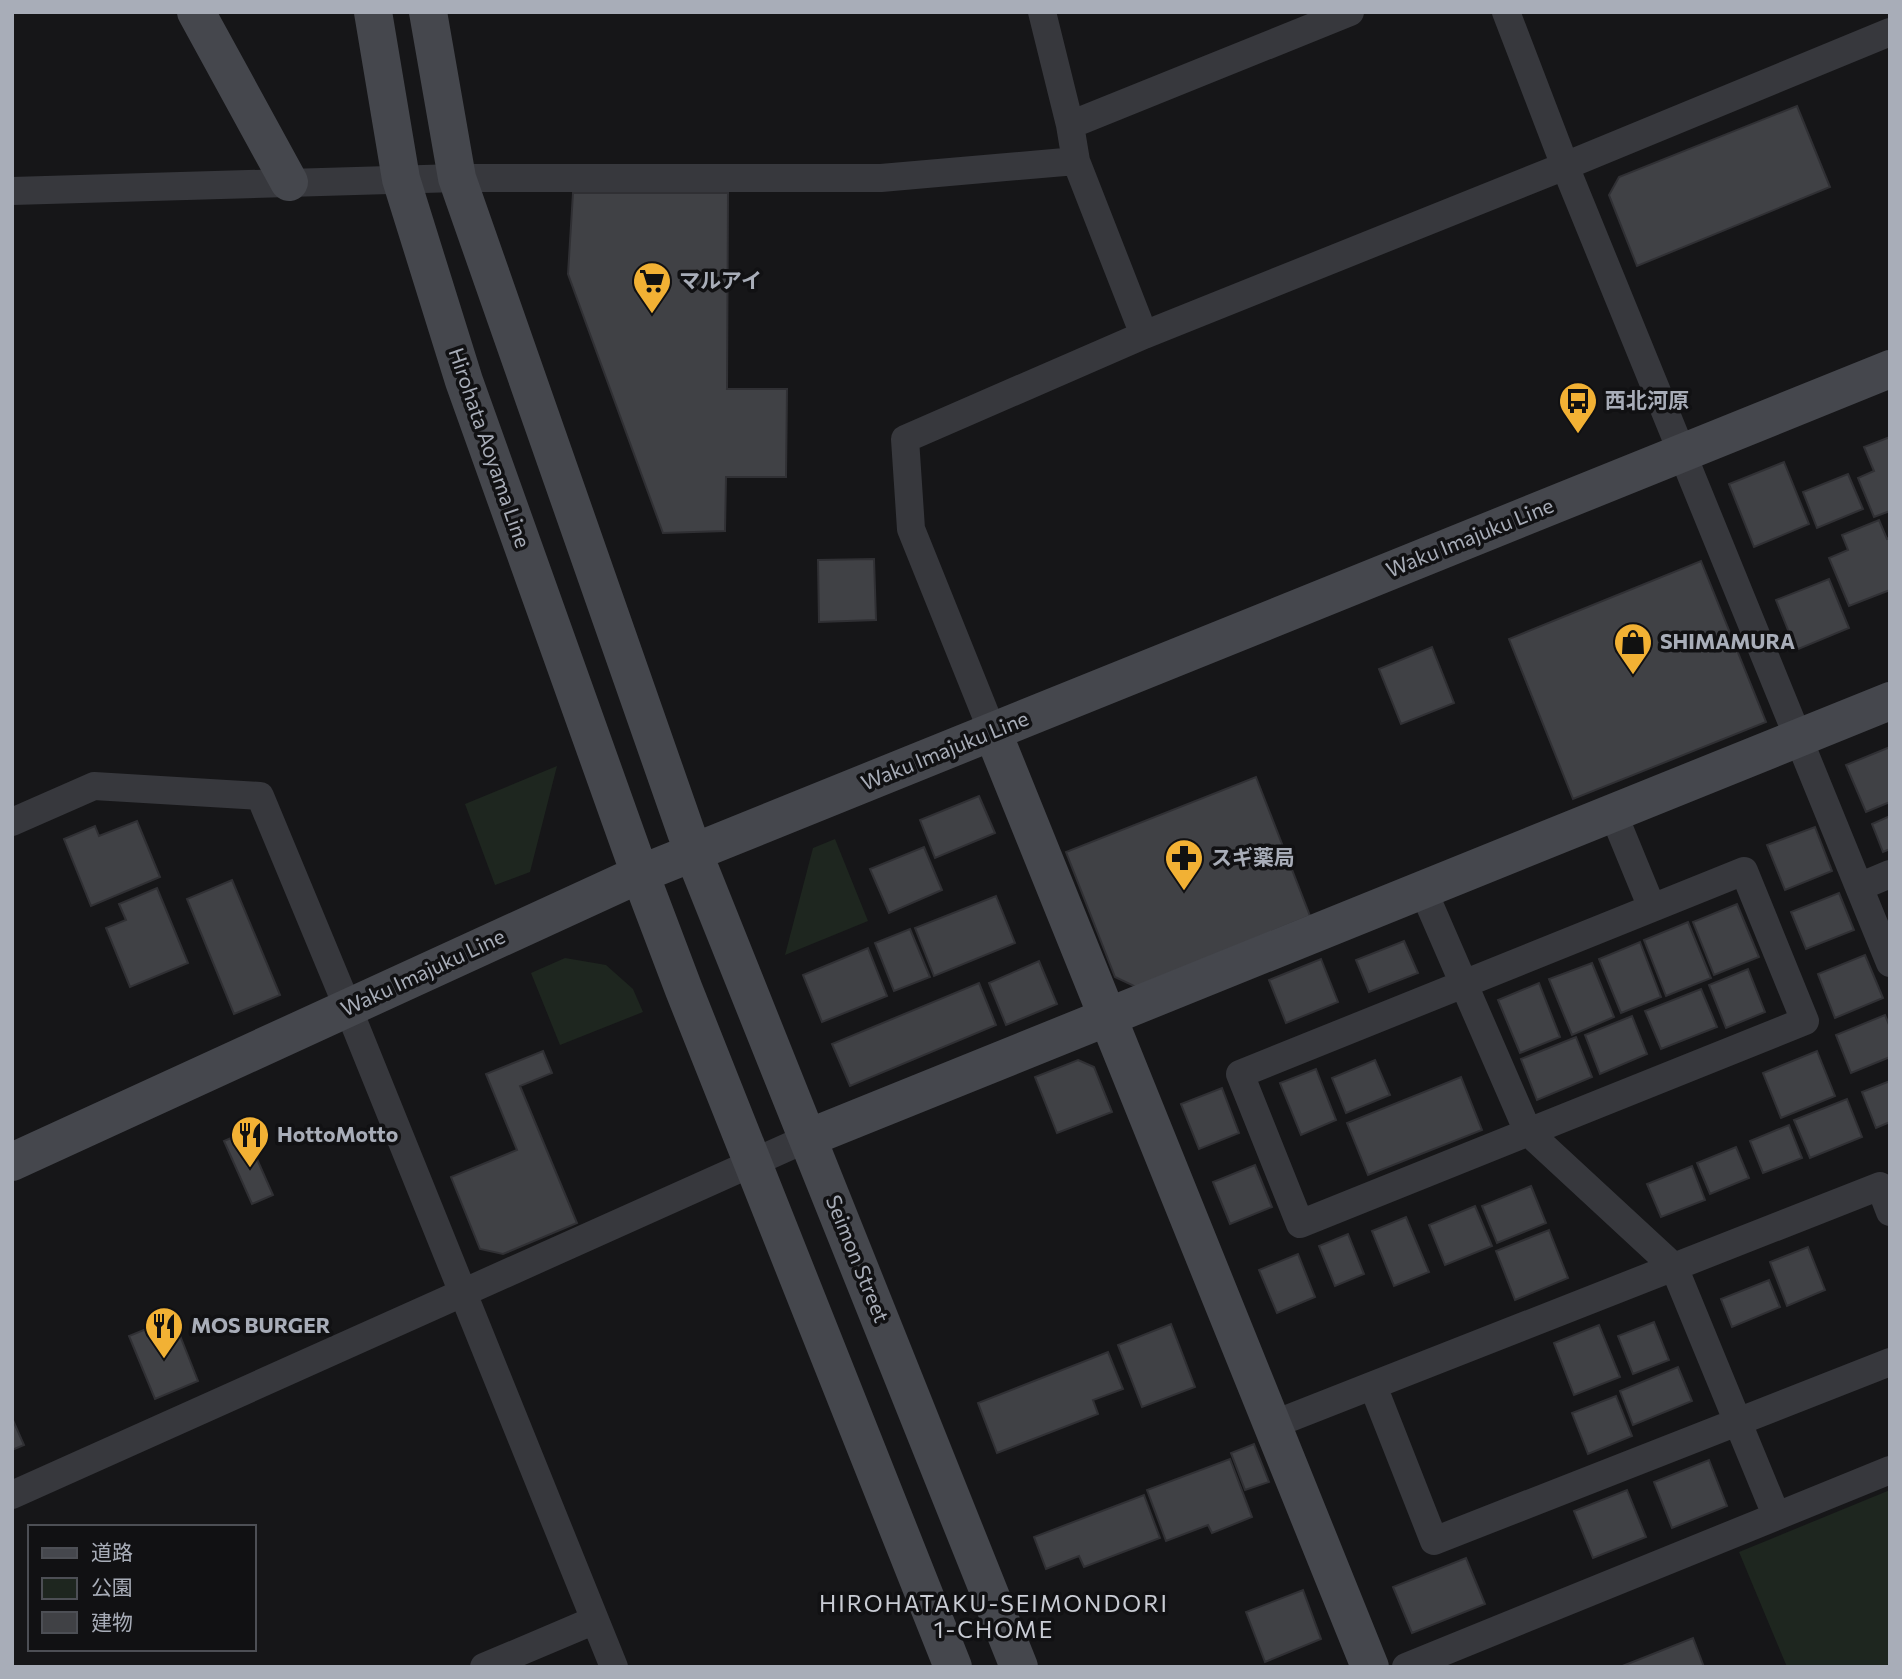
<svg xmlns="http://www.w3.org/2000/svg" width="1902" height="1679" font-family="Commissioner,'Noto Sans JP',sans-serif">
<rect width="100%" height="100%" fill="#161618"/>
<path fill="#1e261f" d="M557,766l-27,106 -35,13 -30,-81z
M835,839l33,82 -83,34 28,-107z
M565,958l41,7 27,24 10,23 -83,33 -29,-72z
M1890,1490v177h-103l-48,-115z"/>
<path fill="#404145" stroke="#303034" stroke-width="2" d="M1797,106l33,81 -193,79 -28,-71 10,-18z
M573,193h155l-1,196h60l-1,88h-60l-1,54 -62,2 -95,-259z
M1890,437v74l-16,6 -16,-39 16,-7 -10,-24z
M1784,462l25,62 -55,23 -25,-63z
M1848,474l15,35 -46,19 -14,-36z
M1879,520l8,19 3,-1v52l-41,16 -20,-48 19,-8 -6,-15z
M874,559l2,61 -57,2 -1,-62z
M1701,561l65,161 -193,77 -64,-160z
M1829,579l20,49 -53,22 -20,-50z
M1432,647l22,56 -53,21 -22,-55z
M1890,747v55l-24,10 -20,-47z
M1256,777l54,139 -174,71 -21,-10 -49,-125z
M979,796l16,37 -60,25 -15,-38z
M1890,816v33l-7,3 -11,-28z
M137,821l23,56 -69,29 -27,-67 31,-13 4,10z
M1815,827l17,44 -47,19 -18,-45z
M924,847l18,43 -53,23 -19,-44z
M232,880l48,115 -46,19 -47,-115z
M157,888l31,75 -58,24 -24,-59 20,-8 -7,-16z
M1839,893l15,37 -48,19 -15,-37z
M996,896l19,47 -81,33 -19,-48z
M1737,904l22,53 -45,18 -21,-53z
M1688,922l23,56 -45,18 -22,-56z
M910,929l20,48 -36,14 -19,-48z
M1404,941l14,32 -49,19 -13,-32z
M1640,942l21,55 -40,16 -22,-54z
M868,948l19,48 -65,26 -19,-47z
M1865,955l18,43 -48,20 -17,-44z
M1321,959l17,43 -52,21 -17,-43z
M1039,961l18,43 -51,21 -17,-42z
M1592,963l22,54 -42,18 -23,-56z
M1748,969l17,43 -39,16 -17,-43z
M979,983l17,42 -146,61 -18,-42z
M1539,983l21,54 -40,16 -22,-53z
M1701,989l16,38 -56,22 -16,-38z
M1885,1015l5,12v30l-39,16 -15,-38z
M1632,1016l15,38 -47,20 -15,-39z
M1576,1037l16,40 -55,23 -16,-41z
M543,1051l9,22 -32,13 57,137 -74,31 -23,-5 -29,-72 66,-27 -31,-76z
M1817,1051l18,45 -54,22 -18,-45z
M1078,1060l16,7 18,45 -55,21 -22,-56z
M1375,1060l15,35 -44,18 -14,-35z
M1316,1069l20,51 -35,15 -21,-52z
M1461,1077l21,53 -114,45 -21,-52z
M1890,1081v41l-14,6 -14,-36z
M1222,1088l17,45 -40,16 -18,-45z
M1847,1099l15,38 -52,21 -16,-38z
M1789,1125l13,33 -39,15 -13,-32z
M245,1132l28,63 -21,9 -28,-63z
M1736,1147l13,31 -39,16 -13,-31z
M1255,1165l17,42 -42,17 -17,-42z
M1692,1166l13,34 -44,17 -14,-33z
M1531,1186l15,37 -49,20 -15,-37z
M1475,1206l17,40 -47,19 -16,-40z
M1406,1217l23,55 -35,14 -22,-55z
M1549,1230l19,48 -53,22 -19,-49z
M1348,1234l16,40 -29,12 -16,-40z
M1808,1247l17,43 -38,16 -17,-44z
M1298,1254l17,43 -38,16 -18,-43z
M1769,1280l11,27 -48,20 -11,-28z
M173,1318l25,63 -43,18 -26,-63z
M1654,1322l15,38 -36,14 -15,-38z
M1171,1324l24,63 -53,20 -24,-62z
M1599,1325l21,52 -46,18 -20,-52z
M1108,1352l15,37 -30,11 5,14 -101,39 -19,-50z
M1678,1367l14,34 -59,24 -13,-34z
M1616,1396l16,40 -44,18 -16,-41z
M12,1418l12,27 -12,5z
M1254,1444l15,38 -24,8 -14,-37z
M1230,1459l22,58 -40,16 -4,-8 -42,16 -19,-51z
M1709,1460l18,46 -55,22 -18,-46z
M1627,1490l19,47 -53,21 -19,-47z
M1144,1495l16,43 -76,29 -5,-11 -33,13 -12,-32z
M1466,1558l19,46 -73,29 -19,-46z
M1303,1590l18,49 -56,23 -19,-50z
M1693,1638l11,29h-84z"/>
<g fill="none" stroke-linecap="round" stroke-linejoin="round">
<path stroke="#37383d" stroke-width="28" d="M1042,12l28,113 6,36 68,174
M1506,12l59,154 325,797
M1070,125l280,-113
M12,191l445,-13h424l195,-17
M993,733l-82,-204 -6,-90 239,-104 421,-169 325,-134
M1613,813l39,95
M12,822l82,-36 166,10 88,212 266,659
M1744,871l61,150 -505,203 -60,-150z
M1859,887l31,-13
M1423,890l105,242 146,135 102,248
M1373,1386l61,155 456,-179
M1272,1425l608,-239 10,26
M12,1495l796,-357
M484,1667l111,-47
M1406,1667l484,-197"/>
<path stroke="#45474d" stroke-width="38" d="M196,12l93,170
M373,12l28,167 63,202 176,493 44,116 269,677
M428,12l29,166 236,674 326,815
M993,733l377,934
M808,1138l1082,-437
M12,1162l628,-288 1250,-505"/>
</g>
<defs>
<symbol id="supermarket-pin" viewBox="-11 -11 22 30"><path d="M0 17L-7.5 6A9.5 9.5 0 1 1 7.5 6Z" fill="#f2b134" stroke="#111113"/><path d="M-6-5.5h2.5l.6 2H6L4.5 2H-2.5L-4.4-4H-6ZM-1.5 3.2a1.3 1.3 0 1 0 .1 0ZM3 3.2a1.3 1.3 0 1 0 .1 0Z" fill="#111"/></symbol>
<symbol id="bus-pin" viewBox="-11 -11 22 30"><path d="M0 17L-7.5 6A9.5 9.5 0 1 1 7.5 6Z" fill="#f2b134" stroke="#111113"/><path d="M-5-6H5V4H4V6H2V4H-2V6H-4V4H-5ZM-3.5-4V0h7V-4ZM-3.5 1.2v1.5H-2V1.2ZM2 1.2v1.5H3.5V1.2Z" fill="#111"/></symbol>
<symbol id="shop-pin" viewBox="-11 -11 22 30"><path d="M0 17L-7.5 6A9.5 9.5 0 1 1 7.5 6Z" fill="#f2b134" stroke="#111113"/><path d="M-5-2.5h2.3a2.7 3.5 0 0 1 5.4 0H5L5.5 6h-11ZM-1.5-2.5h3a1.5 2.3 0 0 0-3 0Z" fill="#111"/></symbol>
<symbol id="pharmacy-pin" viewBox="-11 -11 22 30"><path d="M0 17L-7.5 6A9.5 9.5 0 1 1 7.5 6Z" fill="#f2b134" stroke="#111113"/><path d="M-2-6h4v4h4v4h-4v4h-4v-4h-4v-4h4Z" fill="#111"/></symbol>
<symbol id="restaurant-pin" viewBox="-11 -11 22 30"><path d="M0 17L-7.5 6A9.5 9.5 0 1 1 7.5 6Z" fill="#f2b134" stroke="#111113"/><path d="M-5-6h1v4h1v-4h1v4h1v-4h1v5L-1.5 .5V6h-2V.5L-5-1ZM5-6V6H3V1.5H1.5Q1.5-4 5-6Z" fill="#111"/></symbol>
</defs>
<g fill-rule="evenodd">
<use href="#supermarket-pin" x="630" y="259" width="44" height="60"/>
<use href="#bus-pin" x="1556" y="379" width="44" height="60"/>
<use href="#shop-pin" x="1611" y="620" width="44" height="60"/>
<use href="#pharmacy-pin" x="1162" y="836" width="44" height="60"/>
<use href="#restaurant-pin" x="228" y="1113" width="44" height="60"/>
<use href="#restaurant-pin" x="142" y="1304" width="44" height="60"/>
</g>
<g text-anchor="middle" stroke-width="7" stroke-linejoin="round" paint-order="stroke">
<g font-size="21" font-weight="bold" fill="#a8adb8" stroke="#111113" text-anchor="start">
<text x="679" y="288">マルアイ</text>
<text x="1605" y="408">西北河原</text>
<text x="1660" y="649">SHIMAMURA</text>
<text x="1211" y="865">スギ薬局</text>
<text x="277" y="1142">HottoMotto</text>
<text x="191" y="1333">MOS BURGER</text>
</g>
<g font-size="21" fill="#a8adb8" stroke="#111113">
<text transform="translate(489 448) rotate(71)" y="7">Hirohata Aoyama Line</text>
<text transform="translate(1470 538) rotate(-22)" y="7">Waku Imajuku Line</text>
<text transform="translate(945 751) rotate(-22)" y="7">Waku Imajuku Line</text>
<text transform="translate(423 973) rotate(-25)" y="7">Waku Imajuku Line</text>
<text transform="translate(857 1259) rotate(68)" y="7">Seimon Street</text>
</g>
<g font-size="23" letter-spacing="2" fill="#c9ccd4" stroke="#111113">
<text x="994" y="1612">HIROHATAKU-SEIMONDORI<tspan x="994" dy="26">1-CHOME</tspan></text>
</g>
</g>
<rect width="1902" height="1679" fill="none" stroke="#a8adb8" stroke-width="28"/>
<rect x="28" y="1525" width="228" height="126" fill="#111113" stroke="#4d4f55" stroke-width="2"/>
<rect x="42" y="1548" width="35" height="10" fill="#45474d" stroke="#4d4f55" stroke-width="2"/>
<text x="91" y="1560" font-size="21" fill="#a8adb8">道路</text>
<rect x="42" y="1578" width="35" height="21" fill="#1e261f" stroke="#4d4f55" stroke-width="2"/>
<text x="91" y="1595" font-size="21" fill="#a8adb8">公園</text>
<rect x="42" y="1612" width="35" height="21" fill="#404145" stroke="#4d4f55" stroke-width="2"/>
<text x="91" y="1630" font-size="21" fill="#a8adb8">建物</text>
</svg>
